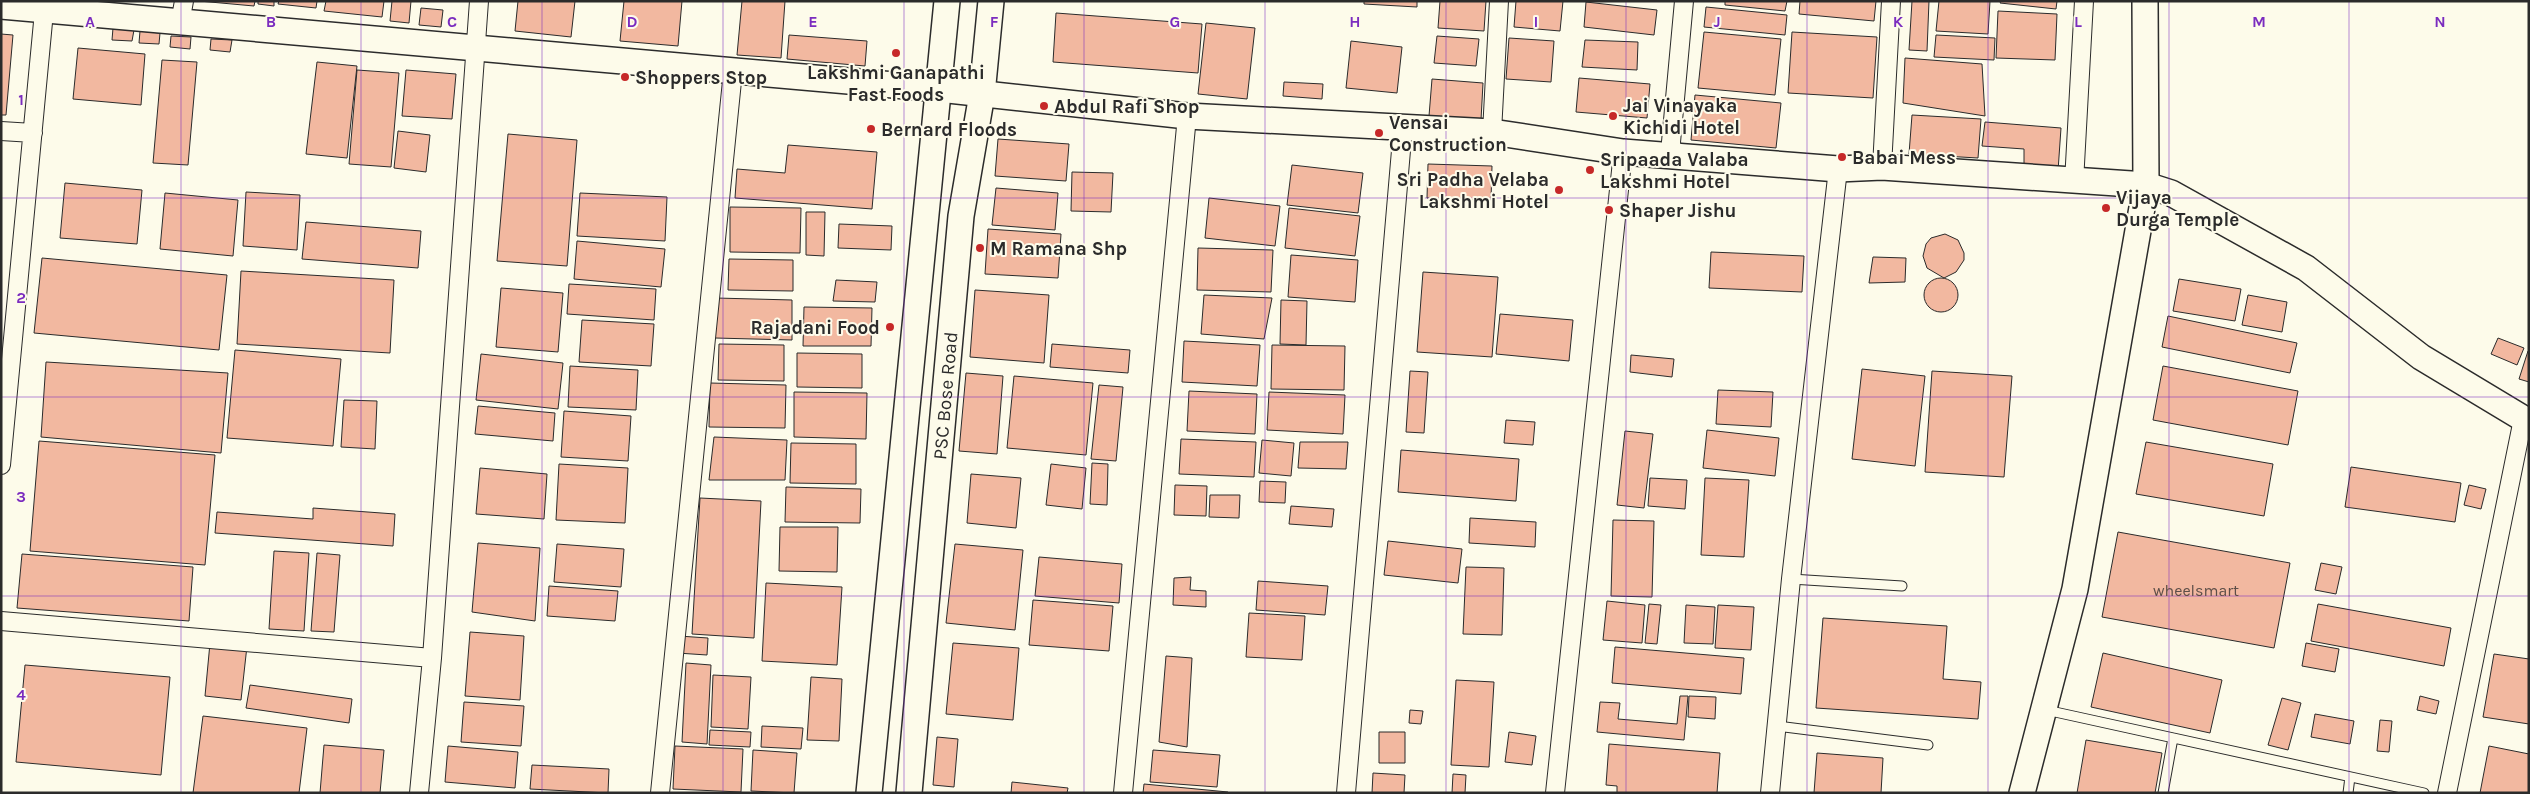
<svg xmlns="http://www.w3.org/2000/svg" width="2530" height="794" font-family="Karla,sans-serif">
<rect width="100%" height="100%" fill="#fdfbea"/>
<path fill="#f2b8a0" stroke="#2b2b2b" d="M199,1h56l-1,5z
M258,1h16v5l-16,-2z
M279,1h38l-1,7 -38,-4z
M326,1h58l-2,16 -58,-6z
M392,1h19l-2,22 -19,-2z
M518,1h57l-4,36 -56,-6z
M624,1h58l-4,45 -58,-5z
M742,1h43l-4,57 -44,-3z
M1364,1h53v6l-53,-3z
M1440,1h46l-2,30 -46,-3z
M1516,1h47l-3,30 -46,-4z
M1725,1h62l-2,10 -60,-6z
M1800,1h76l-2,20 -75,-7z
M1912,1h17l-2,50 -18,-1z
M1939,1h51l-2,33 -52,-3z
M2001,1h56l-1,8 -56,-6z
M1586,2l71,8 -3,25 -70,-8z
M1706,7l81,8 -2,20 -81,-8z
M421,8l22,2 -2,17 -22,-2z
M1998,11l59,3 -2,46 -59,-2z
M1056,13l146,11 -4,49 -145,-11z
M1206,23l49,5 -8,71 -49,-5z
M113,28l21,2 -2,11 -20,-1z
M140,31l20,2 -1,11 -20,-1z
M1704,32l77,7 -6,56 -77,-7z
M1792,32l85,5 -4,61 -85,-5z
M1,34l12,1 -7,80h-5z
M789,35l78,6 -2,25 -78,-7z
M1936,35l59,3 -1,22 -60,-3z
M171,36l20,1 -1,12 -20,-2z
M1437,36l42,3 -3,27 -42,-3z
M1509,38l45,3 -3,41 -45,-3z
M211,39l21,1 -2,12 -20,-2z
M1585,40l53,2 -1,28 -55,-3z
M1351,41l51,6 -5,46 -51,-5z
M78,48l67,6 -4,51 -68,-6z
M1905,58l77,6 3,52 -82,-13z
M162,60l35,2 -9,103 -35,-2z
M317,62l40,4 -10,92 -41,-4z
M357,70l42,3 -8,94 -42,-3z
M406,70l50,4 -4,45 -50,-3z
M1579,78l71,6 -3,34 -71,-6z
M1432,79l51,4 -2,37 -52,-4z
M1284,82l39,2 -1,15 -39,-3z
M1695,95l86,8 -5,45 -85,-8z
M1912,115l69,4 -3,39 -69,-4z
M1985,122l76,6 -3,43h-34v-22l-42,-3z
M398,131l32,4 -4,37 -32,-4z
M508,134l69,6 -10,126 -70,-5z
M998,139l71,5 -3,37 -71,-5z
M788,145l89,7 -5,57 -137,-11 2,-29 48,4z
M1428,164l64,2 -1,34 -64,-2z
M1292,165l71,8 -5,40 -71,-8z
M1072,172l41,1 -2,39 -40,-1z
M65,183l77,7 -5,54 -77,-6z
M996,188l62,5 -3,37 -63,-5z
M246,192l54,3 -3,55 -54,-4z
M165,193l73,7 -5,56 -73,-7z
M580,193l87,4 -2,44 -88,-5z
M1209,198l71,8 -5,40 -70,-8z
M730,207l71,1 -1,45 -70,-1z
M1289,208l71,8 -5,40 -70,-8z
M806,212h19l-1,44 -18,-1z
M306,222l115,9 -3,37 -116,-9z
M839,224l53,2 -1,24 -53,-2z
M988,229l73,5 -3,44 -73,-4z
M1945,234l13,6 6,13v7l-8,12 -12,6 -17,-10 -4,-12 3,-12 5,-6z
M577,241l88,8 -4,38 -87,-8z
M1198,248l75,2 -2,42 -74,-2z
M1711,252l93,4 -2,36 -93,-4z
M1291,255l67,5 -3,42 -67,-5z
M1873,257l33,1 -1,24 -36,1z
M42,258l185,17 -8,75 -185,-17z
M729,259l64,1v31l-65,-1z
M241,271l153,9 -4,73 -153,-9z
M1423,272l75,5 -6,80 -75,-5z
M1924 295a17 17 0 1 1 34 0a17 17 0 1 1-34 0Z
M2179,279l62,10 -6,32 -62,-10z
M836,280l41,2 -2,20 -42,-1z
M569,284l87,5 -2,31 -87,-6z
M501,288l62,5 -5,59 -62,-5z
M975,290l74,5 -5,68 -74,-6z
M1204,295l68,3 -8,41 -63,-5z
M2248,295l39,7 -5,30 -40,-7z
M716,298l76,2v40l-77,-2z
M1281,300l26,1 -1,44 -26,-1z
M804,307l68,1 -1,38h-68z
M1500,314l73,6 -4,41 -73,-7z
M2168,316l129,27 -7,30 -128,-26z
M582,320l72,4 -3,42 -72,-4z
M2498,338l26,10 -7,17 -26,-11z
M1184,341l76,4 -3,41 -75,-4z
M719,344l65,1v36l-66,-1z
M1052,344l78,6 -2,23 -78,-6z
M1272,345l73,1 -1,44 -73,-1z
M235,350l106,9 -8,87 -106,-8z
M2528,351h1v31l-10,-3z
M797,353l65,1v34l-65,-1z
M481,354l82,9 -5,46 -82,-9z
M1631,355l43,4 -2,18 -42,-5z
M46,362l182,11 -7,80 -180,-16z
M570,366l68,4 -2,40 -68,-3z
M2163,366l135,25 -10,54 -135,-25z
M1862,369l63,7 -10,90 -63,-7z
M1410,371l18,1 -4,61 -18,-1z
M1932,371l80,5 -8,101 -79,-5z
M966,373l37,3 -6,78 -38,-3z
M1014,376l79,7 -7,72 -79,-7z
M710,383l76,2 -1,43 -76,-1z
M1099,385l24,2 -7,74 -25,-2z
M1718,390l55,2 -2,35 -55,-3z
M1189,391l68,3 -2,40 -68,-3z
M794,392l73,1 -1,46 -72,-2z
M1269,392l76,3 -2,39 -76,-4z
M344,400l33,1 -2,48 -34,-2z
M478,406l77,7 -2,28 -78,-7z
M564,411l67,5 -3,45 -67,-4z
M1506,420l29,2 -2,23 -29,-2z
M1707,430l72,8 -4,38 -72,-8z
M1625,431l28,3 -9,74 -27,-3z
M714,437l73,3 -2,40h-76z
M1181,439l75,3 -2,35 -75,-3z
M1262,440l32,3 -3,33 -32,-3z
M39,441l176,14 -10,110 -175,-14z
M1300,442h48l-2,27 -48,-1z
M2146,442l127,22 -9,52 -128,-22z
M791,443l65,1v40l-66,-1z
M1401,450l118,9 -3,42 -118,-9z
M1092,463l16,1 -1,41 -17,-1z
M559,464l69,4 -3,55 -69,-3z
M1051,464l35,4 -4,41 -36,-4z
M2351,467l110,16 -6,39 -110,-15z
M480,468l67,6 -3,45 -68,-5z
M971,474l50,4 -5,50 -49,-5z
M1650,478l37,2 -2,29 -37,-3z
M1705,478l44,2 -5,77 -43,-2z
M1260,481l26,1 -1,21 -26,-1z
M1175,485l32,1 -1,30 -32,-1z
M2469,485l17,4 -5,20 -17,-4z
M786,487l75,2 -1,34 -75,-1z
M1210,495h30l-1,23 -30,-1z
M700,498l61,3 -7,137 -62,-4z
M1291,506l43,3 -2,18 -43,-3z
M313,508l82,6 -2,32 -178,-13 2,-21 96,7z
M1470,518l66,4 -1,25 -66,-4z
M1613,520l41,1 -2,76 -41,-1z
M780,527h58l-1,45 -58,-1z
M2118,532l172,31 -16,85 -172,-31z
M1388,541l74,8 -4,34 -74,-8z
M478,543l62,5 -5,73 -63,-9z
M557,544l67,5 -3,38 -67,-5z
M955,544l68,6 -8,80 -69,-7z
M274,551l35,2 -5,78 -35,-2z
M317,553l23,2 -6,77 -23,-1z
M22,554l171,13 -4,54 -172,-13z
M1039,557l83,7 -3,39 -84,-7z
M2321,563l21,4 -6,27 -21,-4z
M1466,567l38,1 -2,67 -39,-1z
M1191,577l-1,13 16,1v16l-33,-2 1,-27z
M1258,581l70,5 -3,29 -69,-5z
M766,583l76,4 -5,78 -75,-4z
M549,586l69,5 -3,30 -68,-5z
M1033,600l80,6 -4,45 -80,-6z
M1607,601l38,4 -3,38 -39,-3z
M1649,604l12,1 -4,39 -12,-1z
M2318,604l133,24 -7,38 -133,-25z
M1686,605l29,2 -2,37 -29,-1z
M1718,605l36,2 -3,43 -36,-2z
M1249,613l56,3 -3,44 -56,-3z
M1823,618l124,8 -4,53 38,3 -3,37 -162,-11z
M470,632l54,4 -4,64 -55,-4z
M679,636l29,2 -1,17 -30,-2z
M210,643l37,3 -6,54 -36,-4z
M953,643l66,5 -6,72 -67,-6z
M2306,643l33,6 -4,23 -33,-6z
M1615,647l129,11 -3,36 -129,-11z
M2103,653l119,27 -12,53 -119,-26z
M2494,654l35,5v65l-46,-7z
M1166,656l26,2 -5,89 -28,-5z
M686,663l25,2 -4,79 -25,-2z
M25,665l145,12 -9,98 -145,-13z
M713,675l38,2 -3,52 -37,-2z
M811,677l31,2 -3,62 -32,-1z
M1456,680l38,2 -5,85 -38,-2z
M250,685l102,14 -3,24 -103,-15z
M1680,696h8l-4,44 -87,-8 3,-30 20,1 -2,16 59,5z
M1689,696l27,1 -1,22 -27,-2z
M2420,696l19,5 -3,13 -19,-4z
M2282,698l19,5 -13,47 -20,-5z
M464,702l60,4 -3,40 -60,-4z
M1410,710l13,1 -2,13 -12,-1z
M2315,714l39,7 -4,23 -39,-7z
M203,716l104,12 -8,65h-106z
M2380,720l12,1 -3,31 -12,-1z
M762,726l41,2 -2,21 -40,-2z
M710,730l41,2 -1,15 -41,-2z
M1379,732h26v31h-26z
M1509,732l27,4 -4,29 -27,-3z
M937,737l21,2 -4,48 -21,-2z
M2086,740l76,13 -7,40h-78z
M1609,744l111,9 -3,40h-100v-7l-11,-1z
M324,745l60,5 -4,43h-60z
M448,746l70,6 -3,36 -70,-6z
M675,746l68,3 -2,43 -68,-3z
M2489,746l40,8v39h-49z
M753,750l44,3 -3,40 -43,-2z
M1153,750l67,5 -3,32 -67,-5z
M1817,753l66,5 -2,35h-67z
M532,765l77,4 -1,24 -78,-4z
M1373,773l32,2 -1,18h-32z
M1453,774l13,1 -1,18h-13z
M1012,782l56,6 -1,5h-56z
M1144,784l84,8v1h-85z"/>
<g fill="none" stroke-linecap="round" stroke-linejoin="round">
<defs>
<path id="lane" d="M1791,579l111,7
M2046,710l378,83
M1777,726l151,19
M2163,793l10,-55
M2348,793l2,-16"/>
<path id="street" d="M180,23l4,-22
M1,131l32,2
M1492,132l7,-131
M1672,154l-1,-12 13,-141
M1882,167l9,-166
M2074,182l10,-181
M1,465l44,-464
M1,621l431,37
M419,793l13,-135 47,-657
M660,793l73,-722
M1123,793l64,-677
M1346,793l57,-666
M1555,793l68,-641
M1770,793l21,-214 47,-410
M2447,793l76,-374"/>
<g id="secondary">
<path d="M1,6l938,83 248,27 305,16 131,20 215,17 44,-2 264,18 25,8 135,75 115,89 108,65"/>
<path d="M869,793l78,-792"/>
<path id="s1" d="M909,793l52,-577 21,-122 9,-93"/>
<path d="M2022,793l53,-204 71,-404 -1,-184"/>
</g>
</defs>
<use href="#lane" stroke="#2b2b2b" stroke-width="11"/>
<use href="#street" stroke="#2b2b2b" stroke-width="20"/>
<use href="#secondary" stroke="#2b2b2b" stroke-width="28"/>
<use href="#lane" stroke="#fdfbea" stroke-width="9"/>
<use href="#street" stroke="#fdfbea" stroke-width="18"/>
<use href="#secondary" stroke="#fdfbea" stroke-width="25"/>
</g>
<path fill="none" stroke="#7b2cbf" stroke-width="1" stroke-opacity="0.55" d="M181,1v792M361,1v792M542,1v792M723,1v792M904,1v792M1084,1v792M1265,1v792M1446,1v792M1626,1v792M1807,1v792M1988,1v792M2169,1v792M2349,1v792M1,198h2528M1,397h2528M1,596h2528"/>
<g fill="#c62828" stroke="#fdfbea" stroke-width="2">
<circle cx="896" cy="53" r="5"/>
<circle cx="625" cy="77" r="5"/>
<circle cx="1044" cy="106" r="5"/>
<circle cx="1613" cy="116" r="5"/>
<circle cx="871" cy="129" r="5"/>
<circle cx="1379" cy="133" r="5"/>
<circle cx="1842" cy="157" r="5"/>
<circle cx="1590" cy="170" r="5"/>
<circle cx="1559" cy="190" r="5"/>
<circle cx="2106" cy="208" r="5"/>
<circle cx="1609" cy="210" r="5"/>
<circle cx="980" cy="248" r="5"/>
<circle cx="890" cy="327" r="5"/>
</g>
<g text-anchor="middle" stroke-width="4" stroke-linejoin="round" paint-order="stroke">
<g font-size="16" fill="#5d4e48">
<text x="2196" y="596">wheelsmart</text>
</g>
<g font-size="19" font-weight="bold" fill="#2b2b2b" stroke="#fdfbea" text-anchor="start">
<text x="896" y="79" text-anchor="middle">Lakshmi Ganapathi<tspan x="896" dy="22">Fast Foods</tspan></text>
<text x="635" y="84">Shoppers Stop</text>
<text x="1623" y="112">Jai Vinayaka<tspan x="1623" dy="22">Kichidi Hotel</tspan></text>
<text x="1054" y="113">Abdul Rafi Shop</text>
<text x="1389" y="129">Vensai<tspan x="1389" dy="22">Construction</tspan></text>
<text x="881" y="136">Bernard Floods</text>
<text x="1852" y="164">Babai Mess</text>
<text x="1600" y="166">Sripaada Valaba<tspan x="1600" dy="22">Lakshmi Hotel</tspan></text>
<text x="1549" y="186" text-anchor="end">Sri Padha Velaba<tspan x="1549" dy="22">Lakshmi Hotel</tspan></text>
<text x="2116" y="204">Vijaya<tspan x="2116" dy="22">Durga Temple</tspan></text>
<text x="1619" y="217">Shaper Jishu</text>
<text x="990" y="255">M Ramana Shp</text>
<text x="880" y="334" text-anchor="end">Rajadani Food</text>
</g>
<g font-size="19" fill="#2b2b2b" stroke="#fdfbea">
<text dy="7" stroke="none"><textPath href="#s1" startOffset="399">PSC Bose Road</textPath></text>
</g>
</g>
<g font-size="16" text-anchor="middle" font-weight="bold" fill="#7b2cbf" stroke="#fdfbea" stroke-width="4" stroke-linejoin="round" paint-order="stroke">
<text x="90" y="27">A</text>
<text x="271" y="27">B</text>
<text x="452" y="27">C</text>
<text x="632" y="27">D</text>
<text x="813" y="27">E</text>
<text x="994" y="27">F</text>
<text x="1175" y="27">G</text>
<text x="1355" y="27">H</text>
<text x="1536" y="27">I</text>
<text x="1717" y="27">J</text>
<text x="1898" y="27">K</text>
<text x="2078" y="27">L</text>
<text x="2259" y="27">M</text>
<text x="2440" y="27">N</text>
<text x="21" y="105">1</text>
<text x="21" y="303">2</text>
<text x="21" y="502">3</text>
<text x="21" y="700">4</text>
</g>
<rect width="2530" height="794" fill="none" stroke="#2b2b2b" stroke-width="5"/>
</svg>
